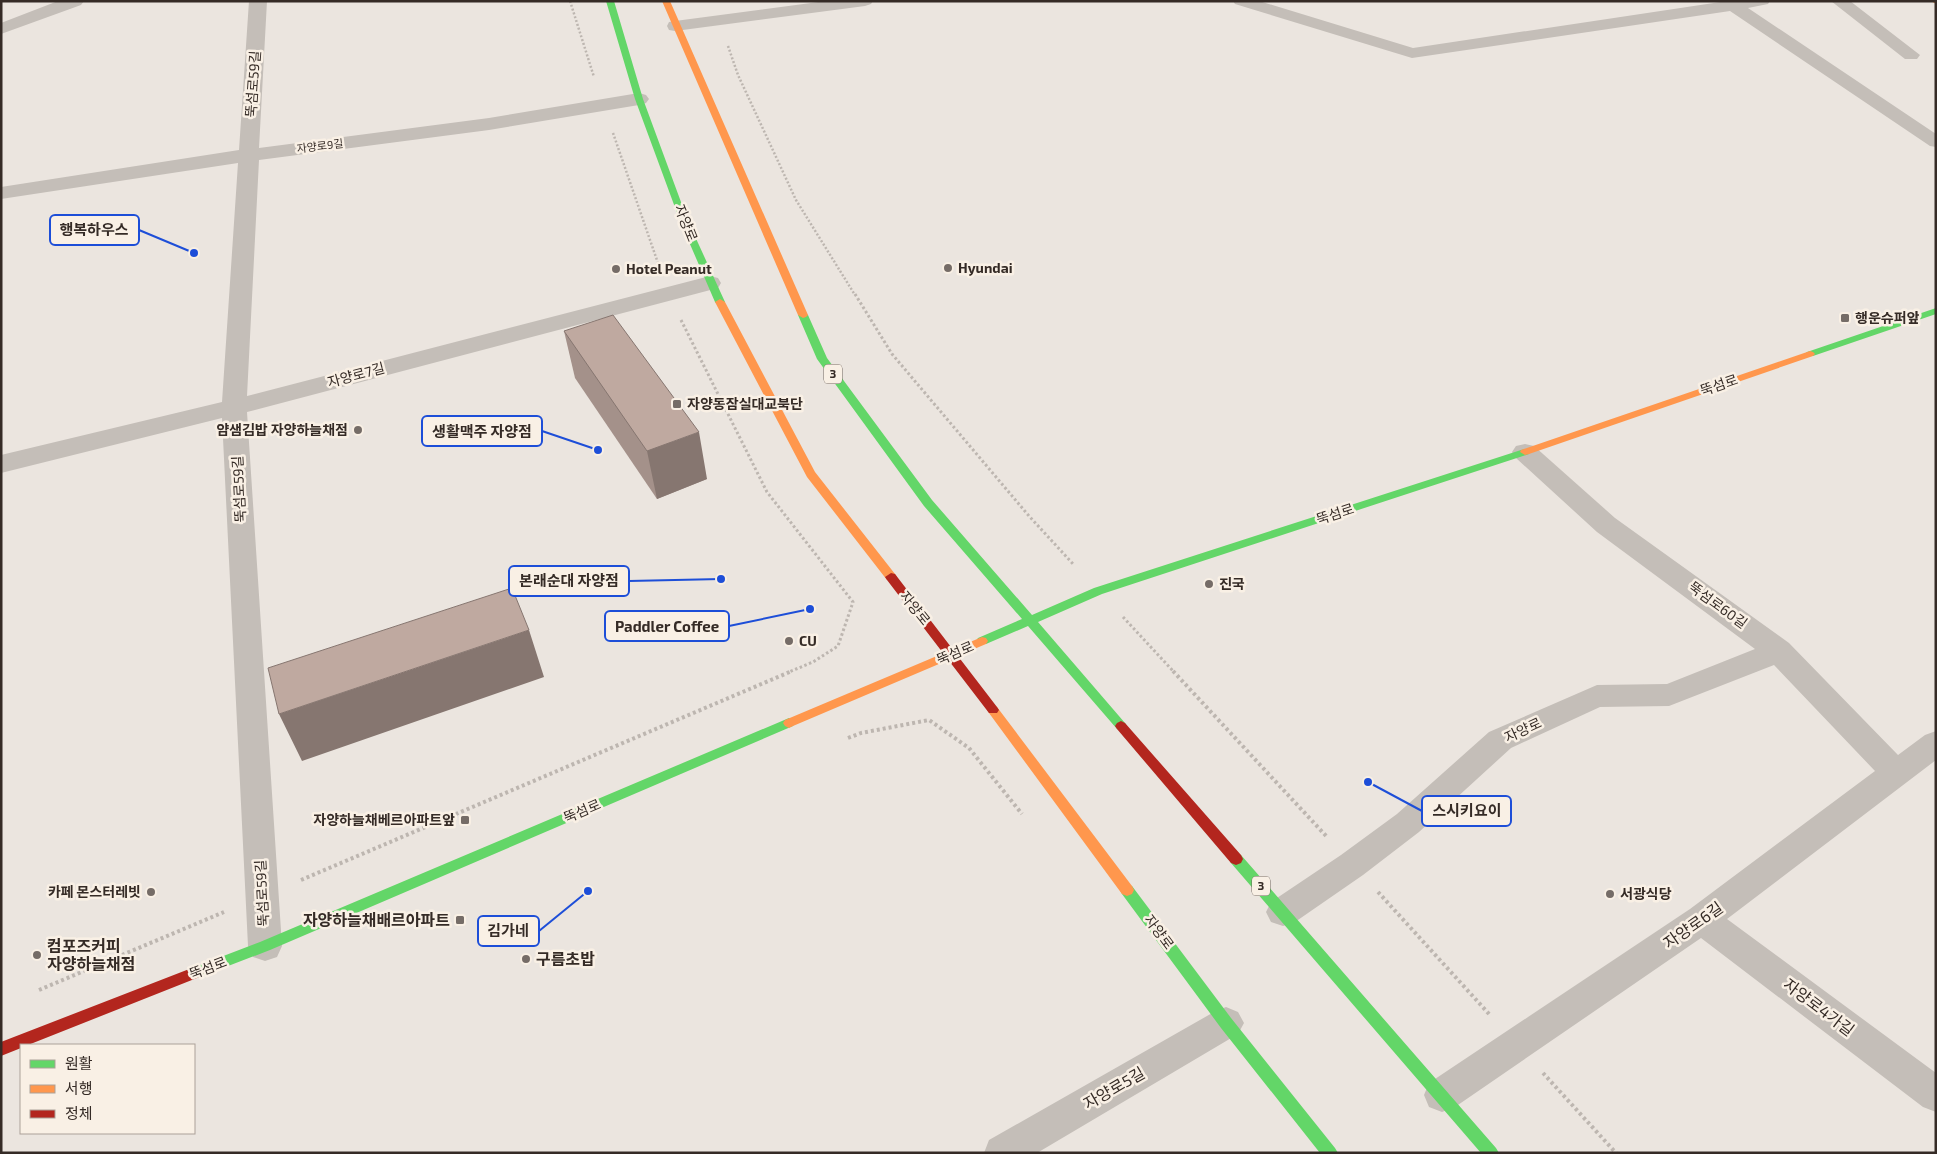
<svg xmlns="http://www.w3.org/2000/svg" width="1937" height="1154" font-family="'Exo 2','Noto Sans KR',sans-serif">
<rect width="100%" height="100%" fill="#ebe5df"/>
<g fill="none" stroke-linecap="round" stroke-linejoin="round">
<path stroke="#bdb6b0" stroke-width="2.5" stroke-dasharray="2 2" stroke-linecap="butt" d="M570,1l24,76
M728,46l10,29 58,125 59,95
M613,133l46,133"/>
<path stroke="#bdb6b0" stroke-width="3" stroke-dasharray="2.5 2.5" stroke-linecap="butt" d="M855,294l37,60 137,162 45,49
M681,320l86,172 86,110 -15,44 -25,16 -24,10
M1123,617l51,55"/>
<path stroke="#bdb6b0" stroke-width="4" stroke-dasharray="3 3" stroke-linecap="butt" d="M1173,671l155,167
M848,738l13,-5 68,-13 40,28 53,66
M301,880l491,-209
M1378,892l112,123
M39,990l185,-78
M1543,1073l73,80"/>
<path fill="#c4beb8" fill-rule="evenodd" d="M826,1h47l-2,3 -6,2 -190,25 -6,-1 -2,-4 2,-4 6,-1z
M1233,1h26l154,47 314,-47h43l-2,3 -20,4 188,126v13l-6,-1 -200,-135 -318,47 -177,-54z
M1831,1h19l70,54 -3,4h-12z"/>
<path fill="#c4beb8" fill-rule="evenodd" d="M58,1h26l-3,4 -80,29v-11z
M249,1h18l-8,147 230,-30 150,-25 7,2 3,4 -3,4 -7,2 -150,25 -230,30 -12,236 463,-120 8,2 3,5 -3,5 -471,124 35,534 -5,11 -12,4 -12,-4 -5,-11 -26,-528 -221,55v-18l221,-53 16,-239 -237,36v-12l238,-37z
M1525,444l9,2 81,72 174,125 109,112 27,-20 11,-4v29l-209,159 209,154v39l-13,-5 -222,-169 -246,169 -13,5 -13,-5 -5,-12 5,-12 261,-174 185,-138 -101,-106 -105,41 -69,1 -89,41 -92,84 -56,43 -68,47 -12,4 -12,-4 -5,-10 5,-10 70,-47 56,-41 92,-82 108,-47 70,-1 88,-35 -158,-117 -81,-74 -4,-6 4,-6z
M1226,1007l12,5 6,11 -6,11 -201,119h-53l5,-13 225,-128z"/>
<path fill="#63d668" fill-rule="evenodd" d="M606,1h8l29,98 45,122 37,81 -2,2h-6l-2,-2 -35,-81 -45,-122z
M1936,308v6l-123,42h-6l-2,-2 2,-2z
M803,312l5,3 19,43 105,142 100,115 62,-27 427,-138 4,-1 5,3 -1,2 -427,140 -64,28 87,101 2,3 -2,3 -4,2 -4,-2 -89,-103 -42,18h-8l-2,-3 2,-3 44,-19 -98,-113 -107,-147 -19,-44z
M789,718l4,2 2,3 -2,3 -523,224 -73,28 -5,-2 -2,-4 2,-4 68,-26z
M1236,853l5,2 255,293 3,5h-18l-250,-290 -2,-4 2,-4z
M1127,884l5,2 99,132 104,130 3,5h-18l-99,-125 -99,-134 -2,-4 2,-4z"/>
<path fill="#ff974d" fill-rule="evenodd" d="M662,1h8l138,314 -2,2 -3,1 -5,-3z
M1931,1h5v3z
M720,299l5,3 90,170 80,102 2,3 -2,3h-8l-80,-103 -92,-175z
M1810,351l3,1 2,2 -2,2 -284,98 -4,1 -5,-3 1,-2z
M982,637l4,1 2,3 -2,3 -193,82 -4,2 -4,-2 -2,-3 2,-3z
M993,705l4,2 135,179 2,4 -2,4 -5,2 -5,-2 -133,-181 -2,-3 2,-3z"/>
<path fill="#b3261e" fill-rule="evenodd" d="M891,573l4,1 102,133 2,3 -2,3h-8l-102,-133 -2,-3z
M1121,721l4,2 116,132 2,4 -2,4 -5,2 -5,-2 -114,-134 -2,-3 2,-3z
M197,966l5,2 2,4 -2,4 -174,69h-7v3l-20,8v-14z"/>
</g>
<path fill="#a4918a" d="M564,331l143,148 -50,20 -82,-121z"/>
<path fill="#867670" d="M699,432l8,47 -50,20 -10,-48z
M529,630l15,47 -242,84 -23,-47z"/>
<path fill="#bfa9a0" stroke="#867670" d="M613,315l86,117 -52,19 -83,-120z
M512,588l17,42 -250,84 -11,-46z"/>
<g fill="#756c67" stroke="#f9f0e5" stroke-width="2">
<circle cx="948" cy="268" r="5"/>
<circle cx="616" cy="269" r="5"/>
<rect x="1840" y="313" width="10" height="10" rx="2.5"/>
<rect x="672" y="399" width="10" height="10" rx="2.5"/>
<circle cx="358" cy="430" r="5"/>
<circle cx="1209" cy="584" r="5"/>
<circle cx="789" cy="641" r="5"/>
<rect x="460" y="815" width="10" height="10" rx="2.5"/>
<circle cx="151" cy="892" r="5"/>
<circle cx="1610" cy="894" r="5"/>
<rect x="455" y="915" width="10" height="10" rx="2.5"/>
<circle cx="37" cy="955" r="5"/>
<circle cx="526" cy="959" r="5"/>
</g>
<g text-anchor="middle" stroke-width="5" stroke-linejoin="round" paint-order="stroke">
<g font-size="11" fill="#352b26" stroke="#f9f0e5">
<text transform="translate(320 146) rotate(-7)" y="4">자양로9길</text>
</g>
<g fill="#f9f0e5" stroke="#70665f" stroke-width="1">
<rect x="824" y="364.5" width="18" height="19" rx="4"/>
<rect x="1252" y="876.5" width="18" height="19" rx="4"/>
</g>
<g font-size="12" font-weight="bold" fill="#352b26">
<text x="833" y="378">3</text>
<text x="1261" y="890">3</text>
</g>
<g font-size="14" fill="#352b26" stroke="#f9f0e5">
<text transform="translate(253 84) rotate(-86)" y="5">뚝섬로59길</text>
<text transform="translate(686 223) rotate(68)" y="5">자양로</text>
<text transform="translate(356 375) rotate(-15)" y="5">자양로7길</text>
<text transform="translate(1719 385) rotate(-19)" y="5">뚝섬로</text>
<text transform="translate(239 489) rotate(-93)" y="5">뚝섬로59길</text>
<text transform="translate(1335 514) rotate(-18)" y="5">뚝섬로</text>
<text transform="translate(1718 605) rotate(36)" y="5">뚝섬로60길</text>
<text transform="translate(915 608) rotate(51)" y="5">자양로</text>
<text transform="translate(955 653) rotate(-23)" y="5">뚝섬로</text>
<text transform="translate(1523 730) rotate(-25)" y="5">자양로</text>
<text transform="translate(582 811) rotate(-23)" y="5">뚝섬로</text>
<text transform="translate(262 893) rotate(-93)" y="5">뚝섬로59길</text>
<text transform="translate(1159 932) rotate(53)" y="5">자양로</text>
<text transform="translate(208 968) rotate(-21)" y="5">뚝섬로</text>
</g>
<g font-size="14" font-weight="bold" fill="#352b26" stroke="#f9f0e5" text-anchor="start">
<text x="958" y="273">Hyundai</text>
<text x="626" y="274">Hotel Peanut</text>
<text x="1855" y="323">행운슈퍼앞</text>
<text x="687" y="409">자양동잠실대교북단</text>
<text x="348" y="435" text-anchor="end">얌샘김밥 자양하늘채점</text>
<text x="1219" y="589">진국</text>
<text x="799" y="646">CU</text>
<text x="455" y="825" text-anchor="end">자양하늘채베르아파트앞</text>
<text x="141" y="897" text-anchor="end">카페 몬스터레빗</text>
<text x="1620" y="899">서광식당</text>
</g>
<g font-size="16" font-weight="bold" fill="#352b26" stroke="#f9f0e5" text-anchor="start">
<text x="450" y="926" text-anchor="end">자양하늘채배르아파트</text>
<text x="47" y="952">컴포즈커피<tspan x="47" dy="18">자양하늘채점</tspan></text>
<text x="536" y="965">구름초밥</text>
</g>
<g font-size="16" fill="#352b26" stroke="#f9f0e5">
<text transform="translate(1693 925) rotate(-35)" y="6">자양로6길</text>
<text transform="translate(1819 1007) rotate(37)" y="6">자양로4가길</text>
<text transform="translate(1114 1088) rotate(-30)" y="6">자양로5길</text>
</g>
</g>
<path fill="none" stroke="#1d4ed8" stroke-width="2" d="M194 253L139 230M598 450L542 431M721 579L629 581M810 609L729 626M1368 782L1422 811M588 891L539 931"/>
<g fill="#1d4ed8" stroke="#f9f0e5" stroke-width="2">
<circle cx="194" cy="253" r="5"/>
<circle cx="598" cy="450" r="5"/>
<circle cx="721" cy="579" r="5"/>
<circle cx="810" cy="609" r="5"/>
<circle cx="1368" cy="782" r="5"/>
<circle cx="588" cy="891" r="5"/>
</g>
<g fill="#f9f0e5" stroke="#1d4ed8" stroke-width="2">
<rect x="50" y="215" width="89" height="30" rx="5"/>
<rect x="422" y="416" width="120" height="30" rx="5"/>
<rect x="509" y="566" width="120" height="30" rx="5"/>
<rect x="605" y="611" width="124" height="30" rx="5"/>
<rect x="1422" y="796" width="89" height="30" rx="5"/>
<rect x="478" y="916" width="61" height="30" rx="5"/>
</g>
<g font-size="15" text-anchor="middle" font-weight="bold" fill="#352b26">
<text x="94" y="235">행복하우스</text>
<text x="482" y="437">생활맥주 자양점</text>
<text x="569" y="586">본래순대 자양점</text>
<text x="667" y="632">Paddler Coffee</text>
<text x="1467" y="816">스시키요이</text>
<text x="508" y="936">김가네</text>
</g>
<rect width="1937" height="1154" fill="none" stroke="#352b26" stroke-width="5"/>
<rect x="20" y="1044" width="175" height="90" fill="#f9f0e5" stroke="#aba199"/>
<rect x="30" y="1060" width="25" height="8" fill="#63d668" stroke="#aba199"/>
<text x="65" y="1069" font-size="15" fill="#352b26">원활</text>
<rect x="30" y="1085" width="25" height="8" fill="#ff974d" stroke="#aba199"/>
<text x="65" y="1094" font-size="15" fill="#352b26">서행</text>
<rect x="30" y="1110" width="25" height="8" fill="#b3261e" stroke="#aba199"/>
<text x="65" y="1119" font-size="15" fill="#352b26">정체</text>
</svg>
